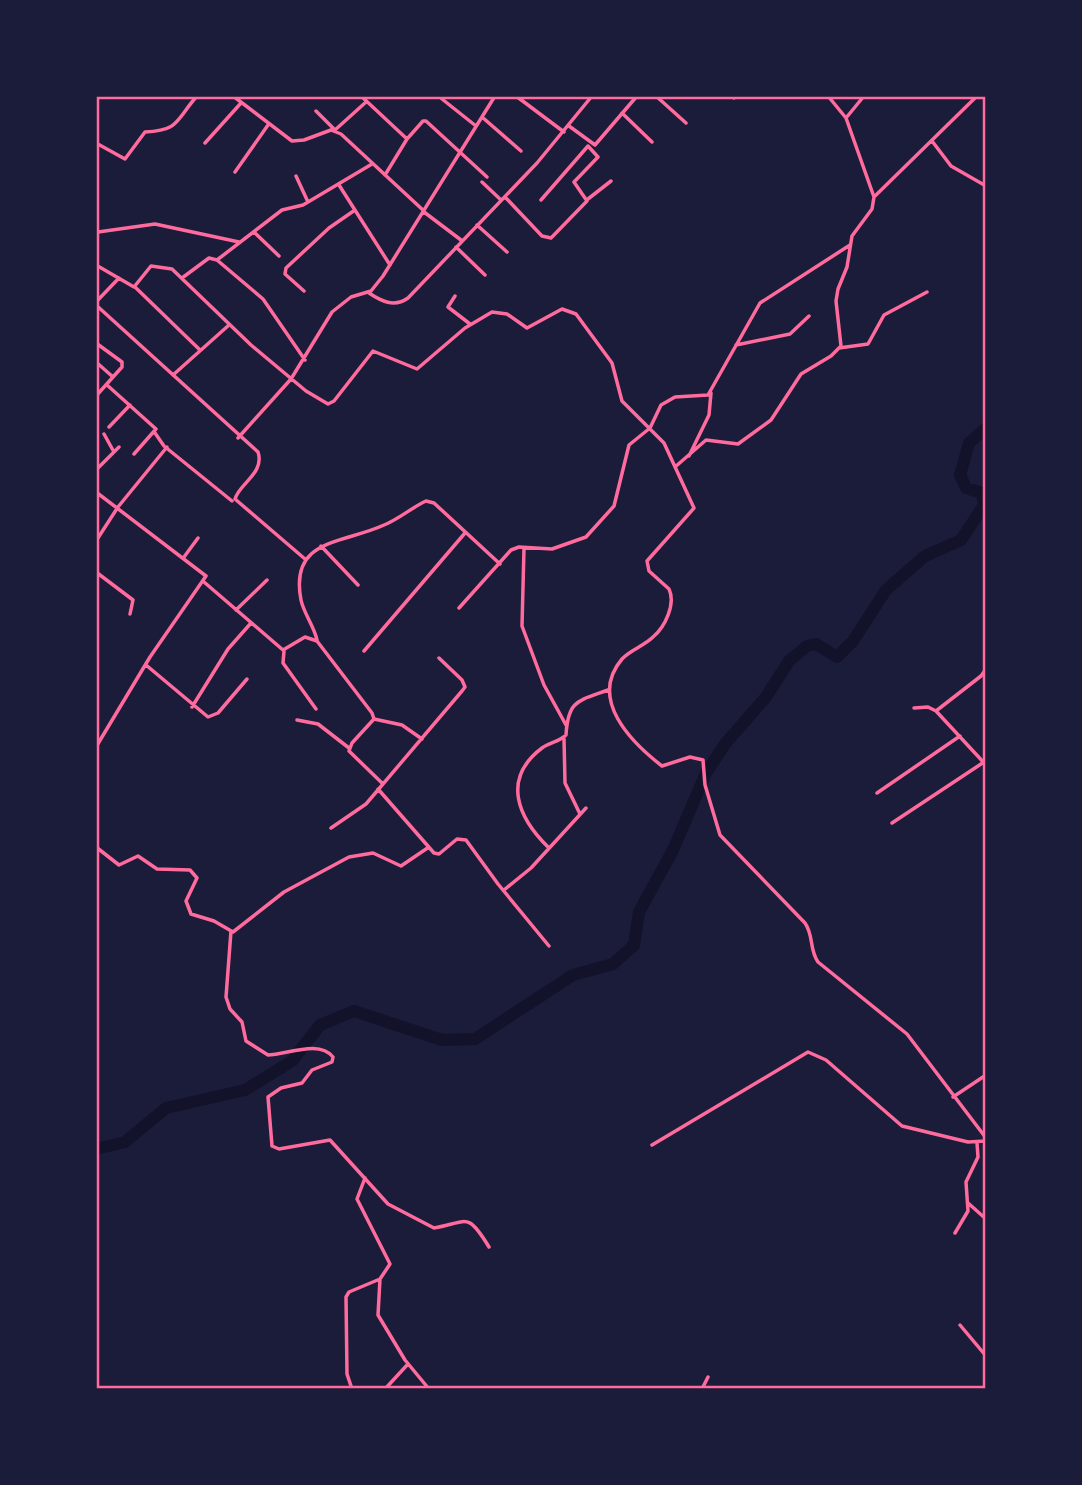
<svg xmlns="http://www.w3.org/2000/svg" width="1082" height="1485" font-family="Poppins,sans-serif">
<rect width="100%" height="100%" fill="#1b1b3a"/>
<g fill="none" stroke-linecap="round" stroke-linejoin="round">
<path stroke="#12122b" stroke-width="12" d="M96,1149l29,-7 41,-34 79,-18 47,-29 28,-36 34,-14 88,29 33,-1 98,-64 40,-11 21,-19 5,-33 34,-62 33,-77 19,-29 41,-47 23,-36 18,-15 9,-2 21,13 16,-16 33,-51 39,-34 36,-16 23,-35 -2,-12 -16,-5 -6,-13 9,-32 17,-15"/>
<path stroke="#ff6b9d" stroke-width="3.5" d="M233,96l59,45 12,-1 27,-10 10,4 83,77
M361,96l46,43 -22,36
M516,96l48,36
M656,96l30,27
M734,98l1,-2
M442,99l34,27
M316,111l19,19 31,-28
M622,113l30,29
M482,117l39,34
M846,118l18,-22
M569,126l26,19 42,-49
M407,139l16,-18h3l61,56
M932,141l19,25 35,20
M96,143l29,16 20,-27c35,-2 30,-11 52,-36
M205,143l36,-40
M235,172l33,-47
M296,176l12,26
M482,182l19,18
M339,185l51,80
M505,197l37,39 9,2 36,-37 -13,-19 24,-25 -10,-11
M874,197l103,-101
M588,199l23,-18
M541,200l47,-54
M424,212l37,28
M477,225l30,27
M96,230v7
M98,232l57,-8 84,18
M254,232l25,24
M456,247l29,28
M217,260l65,-50 21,-5 69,-41
M96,265l38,22 17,-21 21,3 79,76 55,46 22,13 6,-3 39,-50 44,18 48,-41 27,-16 15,2 20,14 35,-19 14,5 36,49 10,38 42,42 30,65 -47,53 2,10 20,18c7,15 -4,38 -16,48 -9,9 -23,13 -31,22 -34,40 9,83 40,107l28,-9 13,3 2,25 15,50 85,88c9,13 4,26 13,39l89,72 79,104
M182,278l27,-20 8,2 46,39 42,61
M135,287l65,63
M304,291l-19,-17 1,-6 43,-40 26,-18
M369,293c12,8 25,15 39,5l129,-135 55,-67
M455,296l-7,11 22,17
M96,302l23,-24
M96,305l162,147c7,21 -19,32 -23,47l70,60
M96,343l26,19v5l-26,29
M736,345l54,-11 19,-18
M839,348l29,-4 16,-29 43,-23
M96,362l17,15
M173,375l56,-50
M107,385l49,44 -22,25
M109,427l21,-22
M155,433l9,13 68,55
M104,434l10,18
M238,438l53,-59 41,-67 19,-15 20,-6 12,-15 112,-180
M689,456l20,-41 2,-22
M675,467l31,-27 32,4 33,-24 30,-46 30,-18 10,-10 -5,-45 2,-12 9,-22 5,-31 20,-27 2,-12 -28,-79 -18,-22
M96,470l23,-23
M96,492l110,84 -56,81 -54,90
M96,541l22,-34 49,-60
M321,546l37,39
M524,548l-2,78 22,59 22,40
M184,557l14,-19
M96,572l37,28 -3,14
M204,582l79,68 22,-13 12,4 55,72 2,6 -22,24 -3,8 34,33
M459,608l52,-58 8,-3 33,2 34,-12 28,-31 15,-61 21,-17 11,-23 14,-8 33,-2 52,-92 90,-58
M236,610l31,-30
M317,640c-3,-14 -13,-26 -16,-40 -12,-62 42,-56 83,-75 15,-6 27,-17 42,-24l8,2 66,61
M284,651l-1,12 33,46
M364,651l101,-118
M146,665l62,52 10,-4 29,-34
M192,707l36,-58 23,-26
M914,708l14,-1 8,4 50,54
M936,711l45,-35 5,-7
M374,719l28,6 20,14
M297,720l21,4 31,24
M564,739l1,44 15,31
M378,789l56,64 5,1 18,-15 9,1 32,44 51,62
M877,793l83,-57
M892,823l92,-61
M331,828l35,-24 96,-113 3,-4 -3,-7 -23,-22
M96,847l23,18 19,-9 19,13 33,1 7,8 -11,23 5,13 23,7 19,11 51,-40 65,-35 24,-4 28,13 28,-19
M549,848c-31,-30 -48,-69 -7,-100 8,-6 17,-6 24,-13 2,-35 12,-34 42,-45
M504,890l27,-22 55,-60
M231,931l-5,66 4,12 12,13 4,19 22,14c18,0 51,-16 65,2l-1,5 -20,8 -10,13 -21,5 -13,9 4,49 7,3 51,-9 58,64 46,24c34,-6 33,-17 55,19
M953,1097l33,-22
M652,1145l156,-93 18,8 76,66 66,16 18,-1
M968,1203l18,16
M955,1233l13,-22 -2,-29 12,-25 -1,-14
M380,1279l-2,36 27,45 24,29
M960,1325l26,31
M352,1389l-5,-15 -1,-77 3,-5 31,-13 10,-15 -33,-65 8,-21
M385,1389l23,-25
M702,1389l6,-12"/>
</g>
<rect width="1082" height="1485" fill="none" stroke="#1b1b3a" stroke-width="196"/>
<rect x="98" y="98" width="886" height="1289" fill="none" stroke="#ff6b9d" stroke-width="2.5"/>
</svg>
